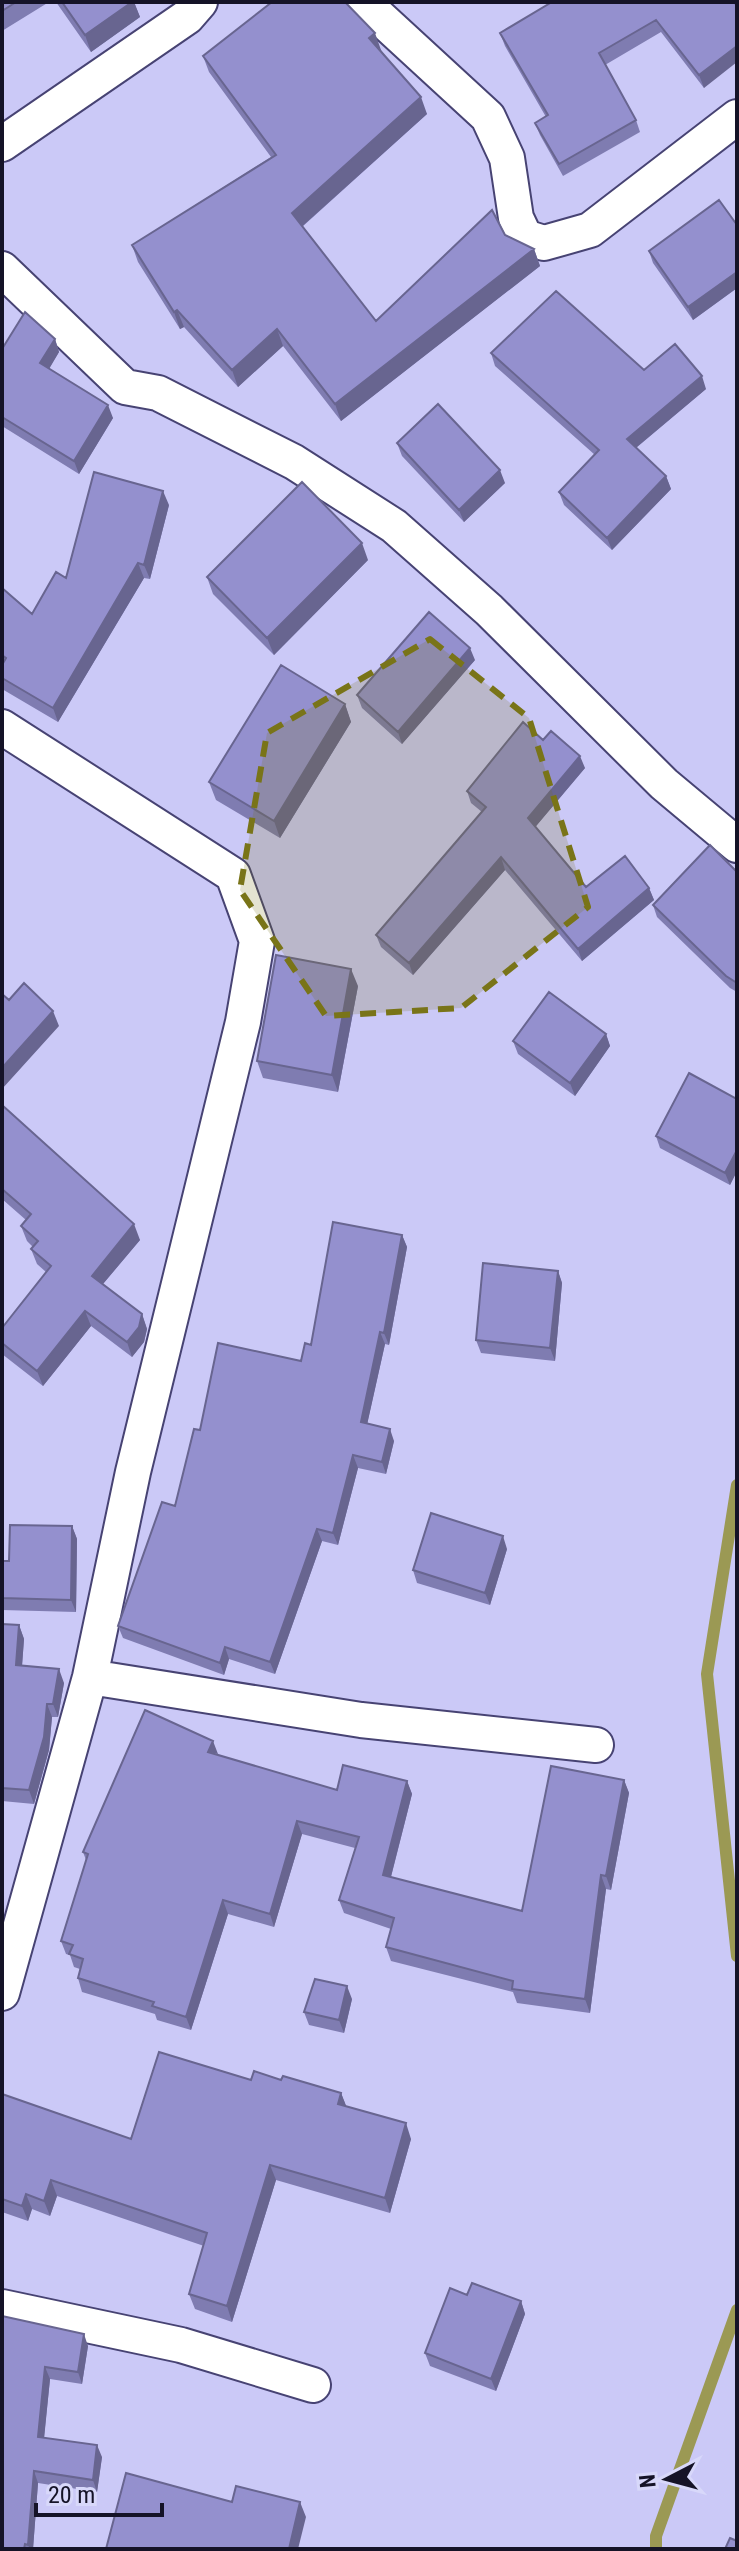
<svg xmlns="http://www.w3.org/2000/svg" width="739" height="2551" font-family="'Roboto Condensed',sans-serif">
<rect width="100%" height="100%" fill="#cbc9f7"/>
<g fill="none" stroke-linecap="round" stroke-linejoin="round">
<path stroke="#9b9954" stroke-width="12" d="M737,1485l-30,189 30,282
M656,2549v-13l81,-226"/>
<defs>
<path id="street" d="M363,2l125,115 19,41 9,60 9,19 19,6 46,-13 147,-113
M2,144l185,-127 13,-15
M2,269l123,118 33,6 136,69 100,64 95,84 175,174 73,61
M2,727l231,148 24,66 -14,81 -110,450 -43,205 -88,316
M90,1677l271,43 235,25
M2,2307l179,38 132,40"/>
</defs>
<use href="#street" stroke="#474373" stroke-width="38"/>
<use href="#street" stroke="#fff" stroke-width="34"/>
</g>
<path fill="#7f7cb1" d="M2,2h47l-47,29z
M56,2h78l6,15 -49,35z
M734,2l-30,86 -43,-56 -56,33 31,55 4,12 -77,44 -23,-41 -5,-12 11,-6 -41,-71 -5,-13z
M381,50l46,64 -125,113 74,94 129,-86 29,14 6,17 -199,155 -58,-75 -45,41 -54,-60 -4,2 -42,-67 -6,-17 139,-88 -62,-85 -6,-16z
M737,225v63l-44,32 -40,-57 -4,-12z
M55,339l4,13 -10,16 64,50 -34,56 -77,-48v-77z
M491,353l153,17 62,19 -70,59 30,28 5,13 -59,61 -48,-45 -5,-13 36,-37 -100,-89z
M397,443l108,40 -41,39 -62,-66z
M169,505l-19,74 -6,-1 -86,144 -56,-33v-101l30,26 34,-36z
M368,560l-94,95 -61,-61 -6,-17z
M475,660l-73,84 -40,-36 -5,-13z
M345,704l6,18 -71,116 -64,-38 -7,-18z
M543,740l42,28 -50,59 51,60 63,1 5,12 -72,61 -77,-91 -92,105 -32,-28 -5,-12 106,-123 -11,-9 -4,-12z
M737,872v120l-7,-4 -73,-71 -4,-12z
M358,986l-20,106 -75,-14 -6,-17z
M606,1034l4,12 -35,50 -57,-42 -5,-13z
M737,1099v72l-7,14 -70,-37 -4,-12z
M2,1105l138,135 -37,44 39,30 5,15 -3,13 -12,15 -41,-31 -48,60 -41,-32v-26l44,-56 -9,-8 -6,-15 2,-2 -6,-6 -6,-15 5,-6 -24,-21z
M402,1235l5,12 -18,98 -4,-1 -18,80 27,17 -8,33 -28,-6 -20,77 -16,-4 -47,133 -46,-15 -5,16 -101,-37 -5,-12 57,-120 25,-76 101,-69 10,-16z
M558,1271l4,12 -7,78 -74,-8 -5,-13z
M72,1526l5,13 -1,73 -74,-2v-49h7z
M507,1549l-17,56 -73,-22 -4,-13z
M2,1624l17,1 5,14 -2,27 42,17 -6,34h-6l-3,33 -15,54 -32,-3z
M624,1780l5,13 -18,97 -5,-1 -16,124 -73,-10 -4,-11 -122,-31 -5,-14 5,-18 -47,-16 -5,-13 16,-52 -53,-14 -28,93 -46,-13 -37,116 -34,-10 -2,-6 -73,-22 -4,-14 2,-9 -6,-2 -4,-12 -4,-1 -5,-13 25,-81 -3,-8 254,-62 70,-9 5,13 -21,83 131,34z
M352,1999l-8,34 -35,-8 -5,-13z
M251,2080h30l60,13 5,13 65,33 -21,74 -114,-33 -44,142 -37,-13 -6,-15 15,-48 -147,-50 -7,20 -18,-7 -4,12 -26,-9v-118l129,45z
M467,2295l54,6 4,13 -29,77 -66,-25 -5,-13z
M2,2316l86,30 -6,38 -32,-5 -6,58 58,20 -5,35 -59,-9 -5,66h-31z"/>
<path fill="#686590" d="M132,2h2l6,15 -49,35 -6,-17z
M375,33l6,17 -6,5 -6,-17z
M737,46v16l-33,26 -5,-13z
M421,97l6,17 -129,116 -6,-17z
M534,249l6,17 -199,155 -6,-17z
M737,272v16l-44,32 -5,-13z
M177,310l7,17 -4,2 -6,-17z
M277,329l6,17 -45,41 -6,-17z
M55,339l4,13 -14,24 -5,-13z
M702,376l4,13 -74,62 -5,-12z
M108,405l5,13 -34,56 -5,-13z
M500,470l5,13 -41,39 -5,-12z
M666,476l5,13 -59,61 -5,-12z
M163,491l6,14 -19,74 -6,-14z
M362,543l6,17 -94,95 -7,-17z
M138,563l6,15 -86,144 -5,-14z
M470,648l5,12 -73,84 -4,-12z
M345,704l6,18 -71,116 -6,-17z
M580,756l5,12 -53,63 -4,-13z
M501,857l4,13 -92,105 -4,-12z
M649,888l5,12 -72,61 -4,-12z
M351,969l7,17 -20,106 -6,-17z
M53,1011l6,15 -57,63v-21z
M606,1034l4,12 -35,50 -5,-13z
M737,1150v21l-7,14 -5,-12z
M134,1224l6,16 -43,51 -5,-15z
M402,1235l5,12 -18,98 -5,-12z
M558,1271l4,12 -7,78 -5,-13z
M85,1311l6,15 -48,60 -6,-15z
M142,1314l5,15 -3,13 -12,15 -5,-15z
M380,1332l5,12 -20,90 -4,-12z
M390,1429l4,12 -8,33 -4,-12z
M353,1455l5,13 -20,77 -5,-12z
M72,1526l5,13 -1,73 -5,-12z
M317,1529l5,12 -47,133 -5,-12z
M503,1536l4,13 -17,56 -5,-12z
M19,1625l5,14 -3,40 -5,-14z
M225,1647l4,12 -5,16 -4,-12z
M59,1669l5,14 -6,34 -5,-13z
M47,1704l5,13 -3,33 -15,54 -5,-14z
M213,1741l5,13 -10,-2z
M624,1780l5,13 -18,97 -5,-14z
M407,1781l5,13 -24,94 -5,-13z
M297,1821l5,13 -28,93 -4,-13z
M601,1875l5,14 -16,124 -5,-14z
M223,1900l5,14 -37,116 -5,-13z
M347,1986l5,13 -8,34 -5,-13z
M341,2093l6,15 -9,-4z
M406,2123l5,16 -21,74 -5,-15z
M270,2165l6,15 -44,142 -5,-16z
M51,2180l6,16 -7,20 -6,-15z
M26,2194l6,15 -4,12 -6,-15z
M521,2301l4,13 -29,77 -5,-12z
M84,2334l4,12 -6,38 -4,-12z
M45,2367l5,12 -7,70 -5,-12z
M97,2445l5,12 -5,35 -4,-12z
M34,2471l4,12 -5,66h-3l-2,-4z
M300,2502l6,15 -8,32h-9z"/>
<path fill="#9490ce" stroke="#686590" stroke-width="2" d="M2,2h14l-14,9z
M62,2h70l-47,33z
M272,2h73l30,31 -6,5 52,59 -129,116 84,108 116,-111 13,25 29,14 -199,155 -58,-75 -45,41 -55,-60 -3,2 -42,-67 144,-90 -73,-99z
M552,2h182l3,4v40l-38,29 -43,-55 -57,33 37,67 -77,44 -24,-41 13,-8 -48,-82z
M719,200l18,25v47l-49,35 -39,-56z
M556,291l88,79 31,-26 27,32 -75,63 39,37 -59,62 -48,-46 40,-42 -108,-97z
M25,312l30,27 -15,24 68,42 -34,56 -72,-44v-68z
M438,404l62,66 -41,40 -62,-67z
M94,472l69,19 -19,74 -6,-2 -85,145 -51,-30v-13l4,-7 -4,-3v-67l30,26 24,-42 10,6z
M302,482l60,61 -95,95 -60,-61z
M429,612l41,36 -72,84 -41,-37z
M281,665l64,39 -71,117 -65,-39z
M523,722l20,18 8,-9 29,25 -52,62 58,69 39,-31 24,32 -71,61 -77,-92 -92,106 -33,-28 110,-128 -19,-16z
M710,845l27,27v111l-11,-7 -73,-71z
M276,955l75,14 -19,106 -75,-14z
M24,983l29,28 -51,57v-74l7,6z
M549,992l57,42 -36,49 -57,-42z
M689,1073l48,26v51l-12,23 -69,-37z
M2,1105l132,119 -42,52 50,38 -3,13 -12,15 -42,-31 -48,60 -35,-28v-15l49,-62 -20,-17 7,-8 -17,-15 10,-12 -29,-25z
M333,1222l69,13 -18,98 -4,-1 -19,90 29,7 -8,33 -29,-7 -20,78 -16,-4 -47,133 -45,-15 -5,16 -102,-37 44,-124 13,4 19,-77 6,1 18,-87 83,18 4,-18 6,2z
M483,1263l75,8 -8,77 -74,-8z
M431,1513l72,23 -18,57 -72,-23z
M10,1525l62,1 -1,74 -69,-2v-37h7z
M2,1624l17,1 -3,40 43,4 -6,35h-6l-3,33 -15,53 -27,-2z
M145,1710l68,31 -5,11 129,38 6,-25 64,16 -24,94 139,36 29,-145 73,14 -18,96 -5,-1 -16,124 -73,-10 1,-8 -127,-34 8,-29 -55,-18 20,-63 -62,-16 -27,93 -47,-14 -37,117 -34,-11 2,-4 -76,-24 5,-19 -14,-5 4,-9 -12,-4 27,-87 -5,-2z
M315,1979l32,7 -8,34 -35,-8z
M159,2052l92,28 3,-9 27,9 2,-4 58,17 -3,11 68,19 -21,75 -115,-33 -43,141 -38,-12 18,-61 -156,-53 -7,21 -18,-7 -4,12 -20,-7v-105l129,45z
M472,2283l49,18 -30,78 -66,-26 25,-65 17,7z
M2,2316l82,18 -6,38 -33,-5 -7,70 59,8 -4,35 -59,-9 -6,74 -3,-1 -1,5h-22z
M126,2473l106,29 4,-16 64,16 -11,47h-183z
M730,2538l7,3v8h-12z"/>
<path fill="#797418" fill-opacity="0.2" stroke="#797418" stroke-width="6" stroke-dasharray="16 10" stroke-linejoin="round" d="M430,639l99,79 59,189 -127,101 -135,8 -86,-126 27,-157z"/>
<rect width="739" height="2551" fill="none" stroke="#151327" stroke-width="8"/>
<g transform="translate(667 2479) rotate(264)" stroke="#d8d8fa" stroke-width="6" paint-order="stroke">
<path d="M0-6L14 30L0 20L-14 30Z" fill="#151327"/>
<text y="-12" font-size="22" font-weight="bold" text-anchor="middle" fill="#151327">N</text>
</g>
<path d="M36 2503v12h126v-12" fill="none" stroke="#151327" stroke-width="4"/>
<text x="48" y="2503" font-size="24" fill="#151327" stroke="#d8d8fa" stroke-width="6" paint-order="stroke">20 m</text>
</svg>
